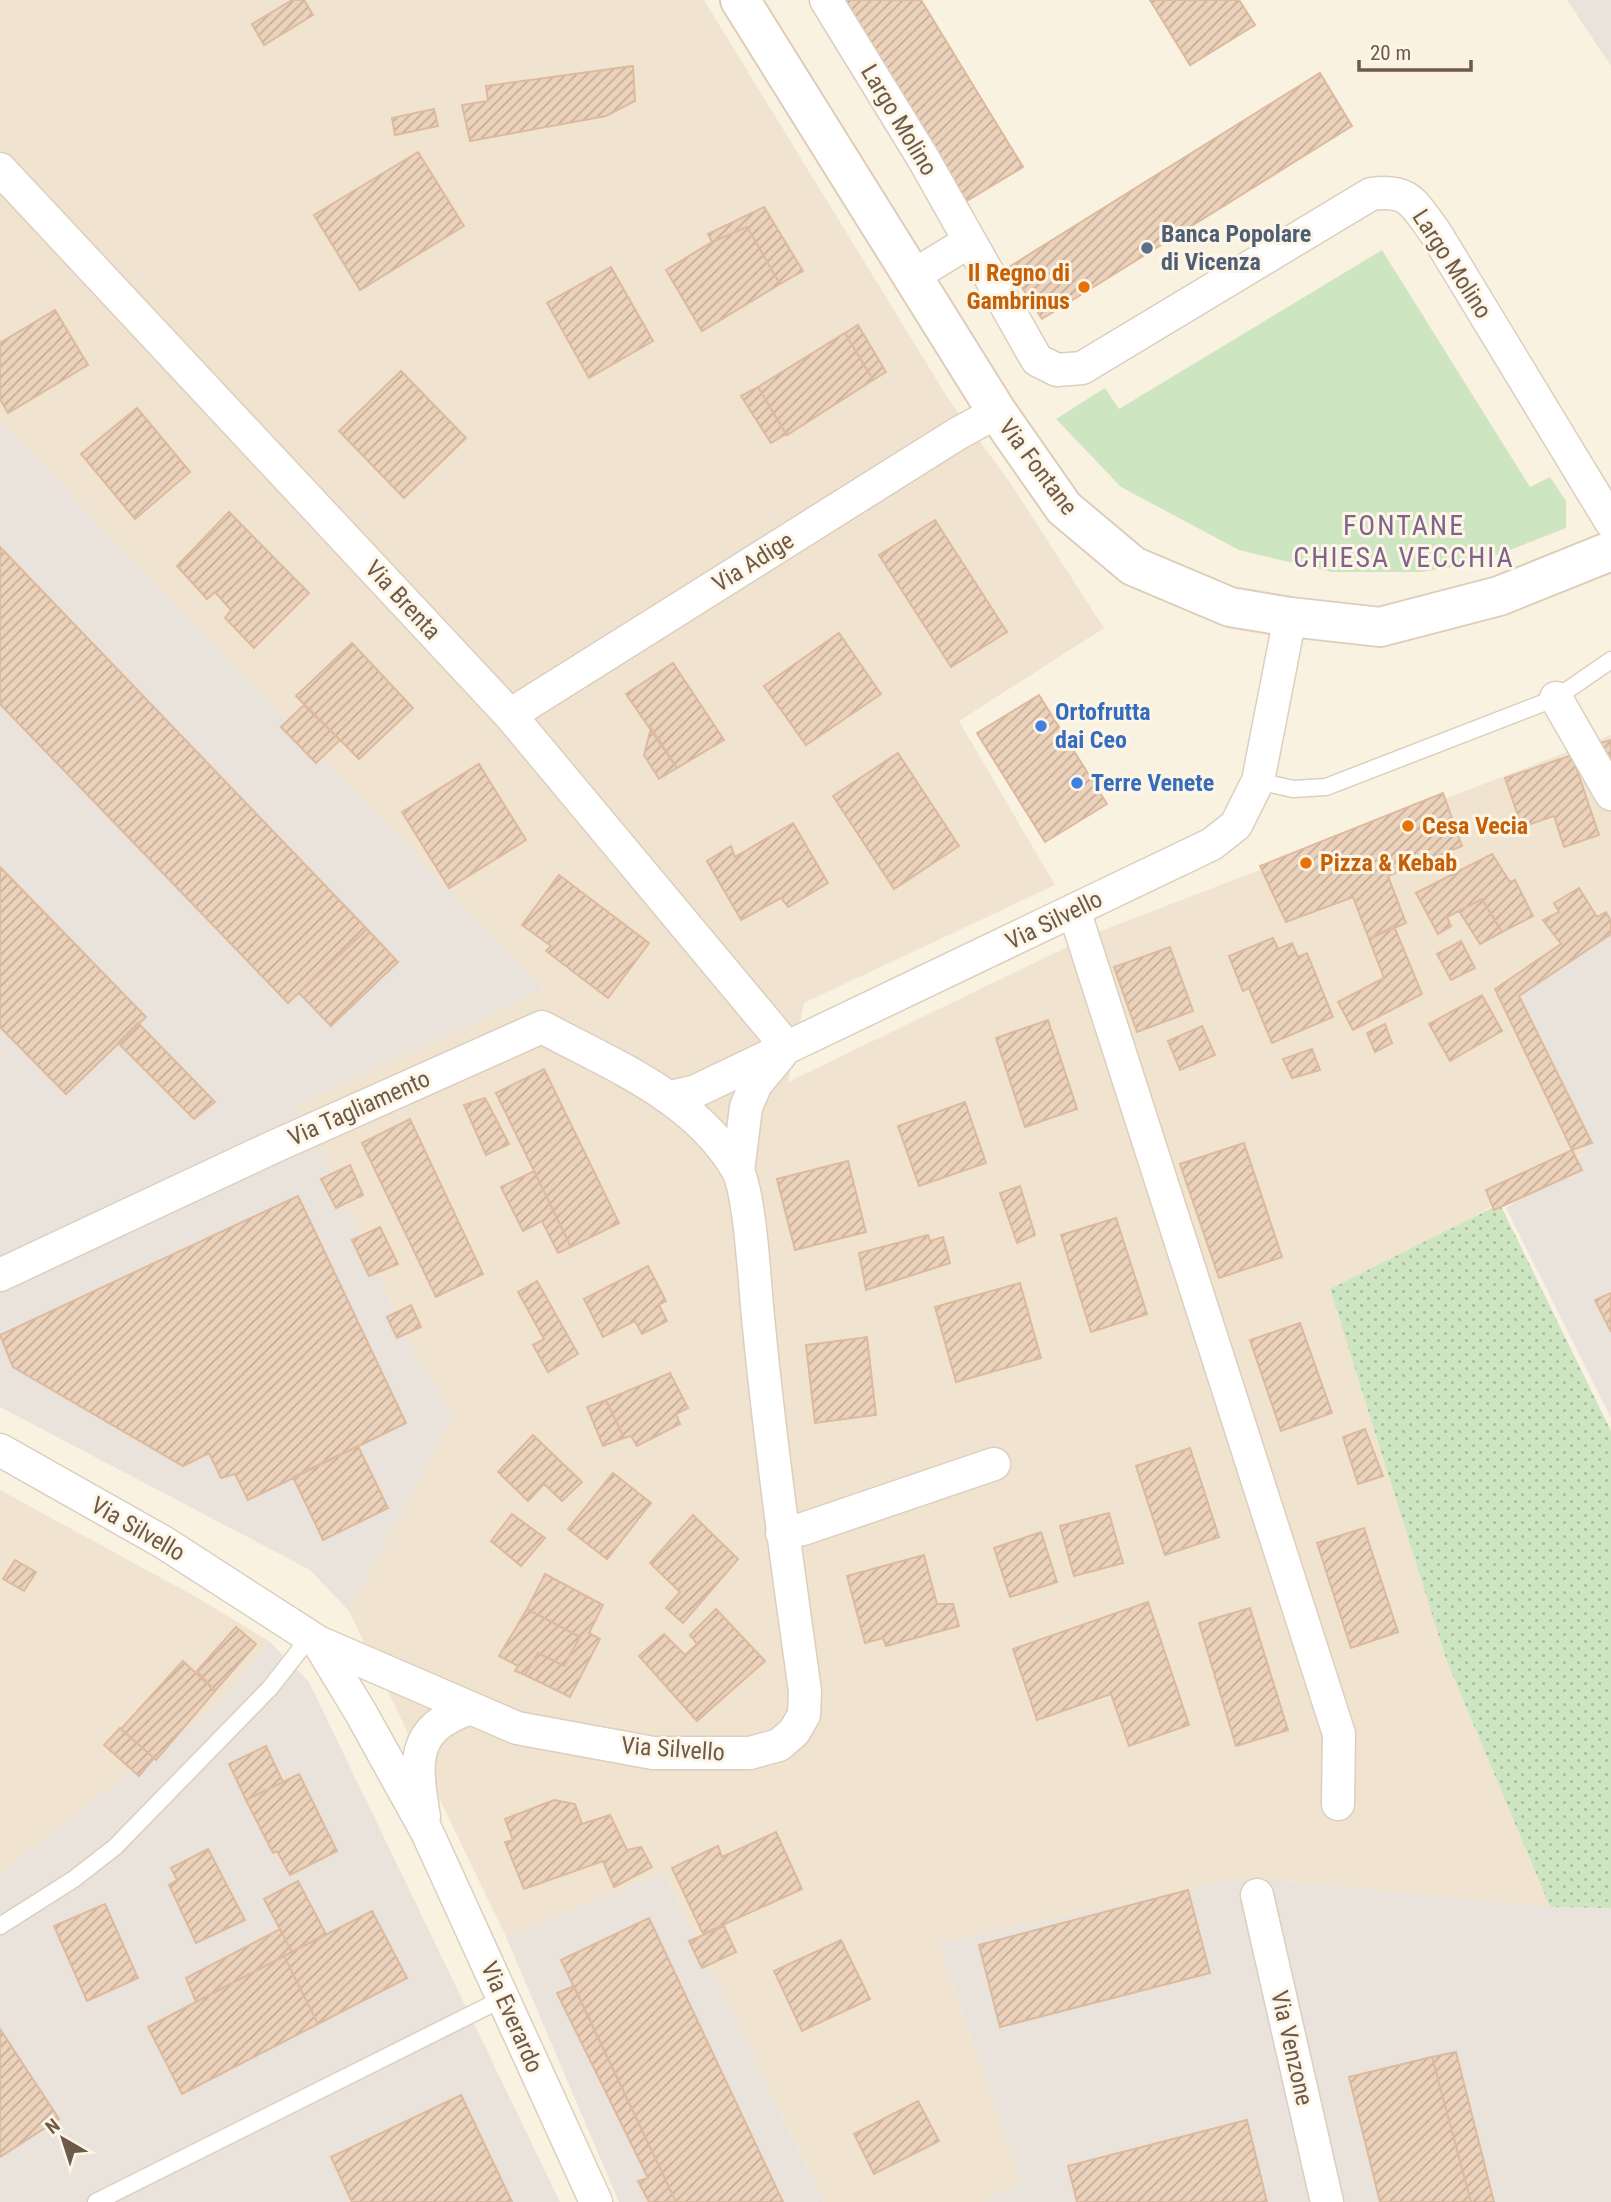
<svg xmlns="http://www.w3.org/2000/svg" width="1611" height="2202" font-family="'Roboto Condensed',sans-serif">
<defs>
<pattern id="grass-dots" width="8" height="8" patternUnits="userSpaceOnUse" patternTransform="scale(1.75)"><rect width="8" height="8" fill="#cee5c2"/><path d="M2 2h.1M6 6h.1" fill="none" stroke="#abbda0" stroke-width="1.8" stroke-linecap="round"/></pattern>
<pattern id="building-hatch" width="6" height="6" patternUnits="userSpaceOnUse" patternTransform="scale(1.75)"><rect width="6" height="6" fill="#ecd2bb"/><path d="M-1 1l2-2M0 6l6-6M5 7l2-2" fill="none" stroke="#c3ad9a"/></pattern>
</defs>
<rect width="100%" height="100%" fill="#faf2e1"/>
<path fill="#f0e4d0" d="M0,0h704l245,400 60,81 95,147 -145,93 96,164 -251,118 -16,79 310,-150 513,-197v181l-99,74 75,162 -147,84 -110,53 116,370 104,248 -273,-27h-49l-289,64 82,238 -38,20h-159l-160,-330 -158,65 -157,-326 104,-195 -42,-70 -89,-195 -26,-45 248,-117 -544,-568z
M0,1490l198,108 71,43 -46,58 -223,175z"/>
<path fill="#e9e3dc" d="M1567,0h44v66z
M0,421l544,568 -248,117 26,45 89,195 42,70 -104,195 -39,-41 -310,-163z
M1611,916v502l-105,-210 81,-56 -76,-163z
M269,1641l40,41 251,520h-560v-328l223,-175z
M664,1872l160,330h-205l-113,-265z
M1228,1880h49l273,27 61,1v294h-628l38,-20 -82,-238z"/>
<path fill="url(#grass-dots)" d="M1500,1204l111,227v477l-61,-1 -104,-248 -116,-370z"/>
<path fill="#cee5c2" d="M1382,250l148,237 20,-10 16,24v27l-69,27 -38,11 -38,6h-90l-92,-22 -118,-63 -65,-68 49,-31 14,21z"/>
<path fill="url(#building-hatch)" stroke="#ddba9d" stroke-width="2" d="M292,0h12l9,15 -49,30 -12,-21z
M834,0h87l102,167 -63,38z
M1150,0h89l16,25 -65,40z
M633,66l2,35 -29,15 -136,25 -8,-36 26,-4 -2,-15z
M1320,73l32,53 -310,193 -33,-52z
M434,109l4,17 -43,9 -3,-17z
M418,152l46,74 -104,64 -46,-75z
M764,207l39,64 -23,13 -33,-57 -35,15 -4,-8z
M747,227l33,57 -78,47 -36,-61 46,-28z
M611,267l42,74 -64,37 -42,-75z
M55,310l33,55 -80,48 -8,-14v-56z
M858,325l28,47 -13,8 -28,-47z
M845,333l28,47 -86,55 -29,-48z
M401,371l65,67 -62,60 -65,-67z
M758,387l28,47 -15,9 -30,-47z
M137,408l53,64 -55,47 -54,-65z
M229,512l80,81 -55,55 -29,-30 6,-8 -16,-18 -8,7 -30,-33z
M935,520l72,112 -56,35 -72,-112z
M0,547l367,382 -79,74 -288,-299z
M839,633l42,61 -75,51 -42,-59z
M352,643l61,65 -54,51 -63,-63z
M673,663l51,77 -47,28 -51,-74z
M1039,695l68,109 -62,38 -68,-109z
M304,705l36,35 -24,23 -35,-36z
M651,728l26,40 -18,11 -15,-24z
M1611,740v34l-11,-31z
M898,753l61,93 -65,43 -61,-93z
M1572,755l27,80 -35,12 -10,-31 -32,11 -17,-49z
M479,764l47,76 -77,48 -47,-76z
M1443,793l19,53 -74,30 18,47 -37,16 -16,-42 -67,25 -26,-56z
M793,823l35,60 -40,24 -7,-9 -40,22 -34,-59 24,-15 4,11z
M1492,854l18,28 5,-2 18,36 -31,16 -20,-33 -35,18 4,9 -13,8 -22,-41z
M0,867l146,150 -80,77 -66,-67z
M559,875l90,68 -41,55 -62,-47 5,-5 -29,-21z
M1579,888l18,29 9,-5 5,9v13l-92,62 73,147 -20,7 -77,-161 66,-45 -18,-24 16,-8 -5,-9z
M1482,899l20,33 -22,12 -21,-33z
M1394,926l28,68 -69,36 -15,-28 46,-24 -15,-39z
M367,929l31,33 -67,64 -32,-33z
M1273,938l5,11 14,-6 6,14 9,-4 26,64 -61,26 -23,-55 -6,3 -14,-35z
M1461,941l14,27 -24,12 -14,-26z
M1170,947l23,64 -56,21 -23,-65z
M1482,995l20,36 -52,30 -21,-37z
M1048,1020l29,89 -52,18 -29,-89z
M138,1023l77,79 -21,17 -76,-76z
M1385,1024l7,19 -17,9 -8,-19z
M1202,1026l13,29 -35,15 -12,-29z
M1312,1049l8,21 -28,8 -9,-19z
M544,1069l75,154 -48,24 -75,-154z
M485,1098l24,46 -23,11 -22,-50z
M965,1102l21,61 -67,23 -21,-60z
M410,1119l73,155 -47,23 -74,-154z
M1244,1143l38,114 -63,21 -39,-114z
M1572,1150l10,20 -88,40 -8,-20z
M848,1161l18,71 -71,18 -18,-71z
M350,1165l13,30 -27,13 -15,-29z
M534,1171l37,76 -13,6 -16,-32 -19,10 -22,-44z
M1020,1186l15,49 -18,8 -17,-50z
M298,1196l108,227 -158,77 -13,-26 -14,4 -12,-25 -26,13 -170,-99 -13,-32z
M1116,1218l31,96 -56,18 -30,-97z
M380,1227l18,37 -29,12 -17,-36z
M928,1235l2,6 13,-4 7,26 -84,27 -7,-37z
M648,1266l18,35 -7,4 8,16 -25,13 -7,-13 -32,16 -19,-38z
M537,1281l41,73 -30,18 -15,-27 11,-6 -26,-47z
M1020,1283l21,75 -85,24 -21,-75z
M1611,1293v39l-16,-32z
M411,1305l10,22 -24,11 -10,-21z
M1300,1323l32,90 -51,18 -31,-91z
M867,1337l9,78 -61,8 -9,-78z
M670,1373l18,35 -12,6 4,10 -43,22 -6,-10 -7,2 -18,-38z
M606,1400l18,38 -21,8 -16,-39z
M1365,1429l18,47 -25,8 -15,-47z
M533,1435l49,47 -20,19 -18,-17 -16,17 -30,-29z
M358,1446l30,62 -65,32 -30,-63z
M1190,1448l29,89 -54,18 -29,-89z
M613,1473l38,30 -44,56 -39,-30z
M1109,1513l14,50 -49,13 -14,-50z
M512,1514l33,24 -24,28 -30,-25z
M693,1515l45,44 -55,64 -17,-15 14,-16 -30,-29z
M1364,1528l34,104 -47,16 -34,-105z
M1041,1532l16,50 -47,15 -16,-49z
M924,1555l13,49h16l6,22 -73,20 -3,-8 -18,5 -18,-67z
M15,1560l21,12 -12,19 -21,-12z
M545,1574l58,31 -14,28 11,6 -30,58 -45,-22 13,-22 26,13 16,-29 -53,-28z
M1148,1602l41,123 -60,21 -18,-52 -74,26 -24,-71z
M1250,1608l38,122 -52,16 -37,-123z
M527,1609l53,28 -16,29 -26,-13 -13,22 -10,-4 3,-5 -19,-10z
M716,1609l49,52 -68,60 -58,-65 25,-22 21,21 12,-11 -7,-9z
M236,1627l20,17 -41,47 -18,-20z
M183,1661l32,30 -59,69 -35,-31z
M120,1728l34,30 -15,18 -35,-31z
M266,1746l17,36 -37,18 -17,-36z
M299,1774l38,77 -47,24 -13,-24 -4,2 -27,-53z
M554,1800l21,4 7,20 28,-9 17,35 14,-3 11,20 -38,20 -11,-26 -79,28 -19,-47 8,-2 -8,-21z
M776,1832l26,57 -99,45 -31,-66 46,-22 4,11z
M208,1849l37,71 -49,23 -27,-58 8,-5 -6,-12z
M298,1881l28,53 -34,18 -28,-53z
M1188,1890l22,83 -210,54 -21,-82z
M105,1904l33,74 -51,23 -33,-75z
M372,1911l35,67 -89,46 -34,-68z
M649,1918l134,284h-107l-115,-242z
M724,1926l12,26 -34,16 -13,-27z
M280,1929l12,23 -96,50 -10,-24z
M841,1940l29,59 -68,32 -28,-60z
M284,1956l34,68 -136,70 -34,-67z
M574,1986l102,216h-27l-11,-21 10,-3 -91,-185z
M0,2029l59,90 -59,38z
M1456,2052l38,150h-23l-39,-145z
M1432,2057l39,145h-91l-31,-125z
M461,2095l51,107h-160l-21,-45z
M918,2101l21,40 -65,33 -20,-40z
M1247,2120l20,82h-190l-9,-36z"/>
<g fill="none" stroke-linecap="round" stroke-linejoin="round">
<defs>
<path id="lane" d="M1258,781l35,8 33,-2 230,-89 55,-38
M0,1926l74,-47 41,-32 155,-159 40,-51
M96,2202l408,-204"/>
<path id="street" d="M826,0l97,158 114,202 20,10 25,-2 289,-174c39,-5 42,9 64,38l176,290
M0,169l510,546 277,332
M911,277l59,-36
M1556,698l55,96
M510,715l447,-281 40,-22
M1074,910l265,824 -1,70
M671,1097l25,-6 516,-247 24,-19 22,-44 32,-164
M738,1171l8,-64 10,-23 25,-30
M0,1275l271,-127 271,-121c70,38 153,70 195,142 14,25 18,125 22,158 12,122 29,243 46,364l-1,24 -10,17 -15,13 -29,8h-97l-136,-25 -199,-86 -155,-100 -163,-92
M782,1533l21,-4 191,-65
M318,1642l43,71 66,119 169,370
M424,1817c-9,-55 -14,-89 47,-109
M1257,1895l70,307"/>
<path id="secondary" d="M740,0l257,412 67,96 69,58 97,41 60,10 90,10 119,-31 112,-45"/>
</defs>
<use href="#lane" stroke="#ddcebe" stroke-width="19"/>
<use href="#street" stroke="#ddcebe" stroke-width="35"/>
<use href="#secondary" stroke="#decdba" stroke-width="42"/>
<use href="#lane" stroke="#fff" stroke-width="16"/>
<use href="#street" stroke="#fff" stroke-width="32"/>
<use href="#secondary" stroke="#fff" stroke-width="38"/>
</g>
<circle fill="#5c6f8a" stroke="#fdf6e7" stroke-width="2.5" cx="1147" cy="248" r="7"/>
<g fill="#e8710a" stroke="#fdf6e7" stroke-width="2.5">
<circle cx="1084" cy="287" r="7"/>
<circle cx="1408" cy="826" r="7"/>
<circle cx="1306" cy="863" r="7"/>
</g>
<g fill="#3f7fe0" stroke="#fdf6e7" stroke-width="2.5">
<circle cx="1041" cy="726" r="7"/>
<circle cx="1077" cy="783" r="7"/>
</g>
<g text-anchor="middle" stroke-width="6" stroke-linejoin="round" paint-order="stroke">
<g font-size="24" fill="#6e5a4b" stroke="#fdf6e7">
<text transform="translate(899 120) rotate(59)" y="8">Largo Molino</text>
<text transform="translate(1452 264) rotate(57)" y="8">Largo Molino</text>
<text transform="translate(1038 467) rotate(53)" y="8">Via Fontane</text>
<text transform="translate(753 562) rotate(-32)" y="8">Via Adige</text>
<text transform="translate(403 600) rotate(47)" y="8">Via Brenta</text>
<text transform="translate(1054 920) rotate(-26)" y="8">Via Silvello</text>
<text transform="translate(359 1108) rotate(-24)" y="8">Via Tagliamento</text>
<text transform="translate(138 1529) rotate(30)" y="8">Via Silvello</text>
<text transform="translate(673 1749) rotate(4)" y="8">Via Silvello</text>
<text transform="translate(512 2017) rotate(66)" y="8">Via Everardo</text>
<text transform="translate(1292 2048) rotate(77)" y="8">Via Venzone</text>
</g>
<g font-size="24" font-weight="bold" fill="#4e5e75" stroke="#fdf6e7" text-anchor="start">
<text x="1161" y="242">Banca Popolare<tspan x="1161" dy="28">di Vicenza</tspan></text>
</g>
<g font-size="24" font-weight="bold" fill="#c56008" stroke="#fdf6e7" text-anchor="start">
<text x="1070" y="281" text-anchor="end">Il Regno di<tspan x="1070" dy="28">Gambrinus</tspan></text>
<text x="1422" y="834">Cesa Vecia</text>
<text x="1320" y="871">Pizza &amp; Kebab</text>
</g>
<g font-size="24" font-weight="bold" fill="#366cbe" stroke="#fdf6e7" text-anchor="start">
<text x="1055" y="720">Ortofrutta<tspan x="1055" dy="28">dai Ceo</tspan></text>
<text x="1091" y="791">Terre Venete</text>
</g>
<g font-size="28" letter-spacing="2" fill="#80638b" stroke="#fdf6e7">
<text x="1404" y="535">FONTANE<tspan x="1404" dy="32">CHIESA VECCHIA</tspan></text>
</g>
</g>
<g transform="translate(63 2139) rotate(321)" stroke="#fdf6e7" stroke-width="5" paint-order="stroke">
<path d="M0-5L12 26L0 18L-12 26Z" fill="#6e5a4b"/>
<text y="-10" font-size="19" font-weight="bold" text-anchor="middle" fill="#6e5a4b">N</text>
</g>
<path d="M1359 60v10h112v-10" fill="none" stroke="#6e5a4b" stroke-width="3.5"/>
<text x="1370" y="60" font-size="21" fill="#6e5a4b" stroke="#fdf6e7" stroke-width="5" paint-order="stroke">20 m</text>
</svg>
